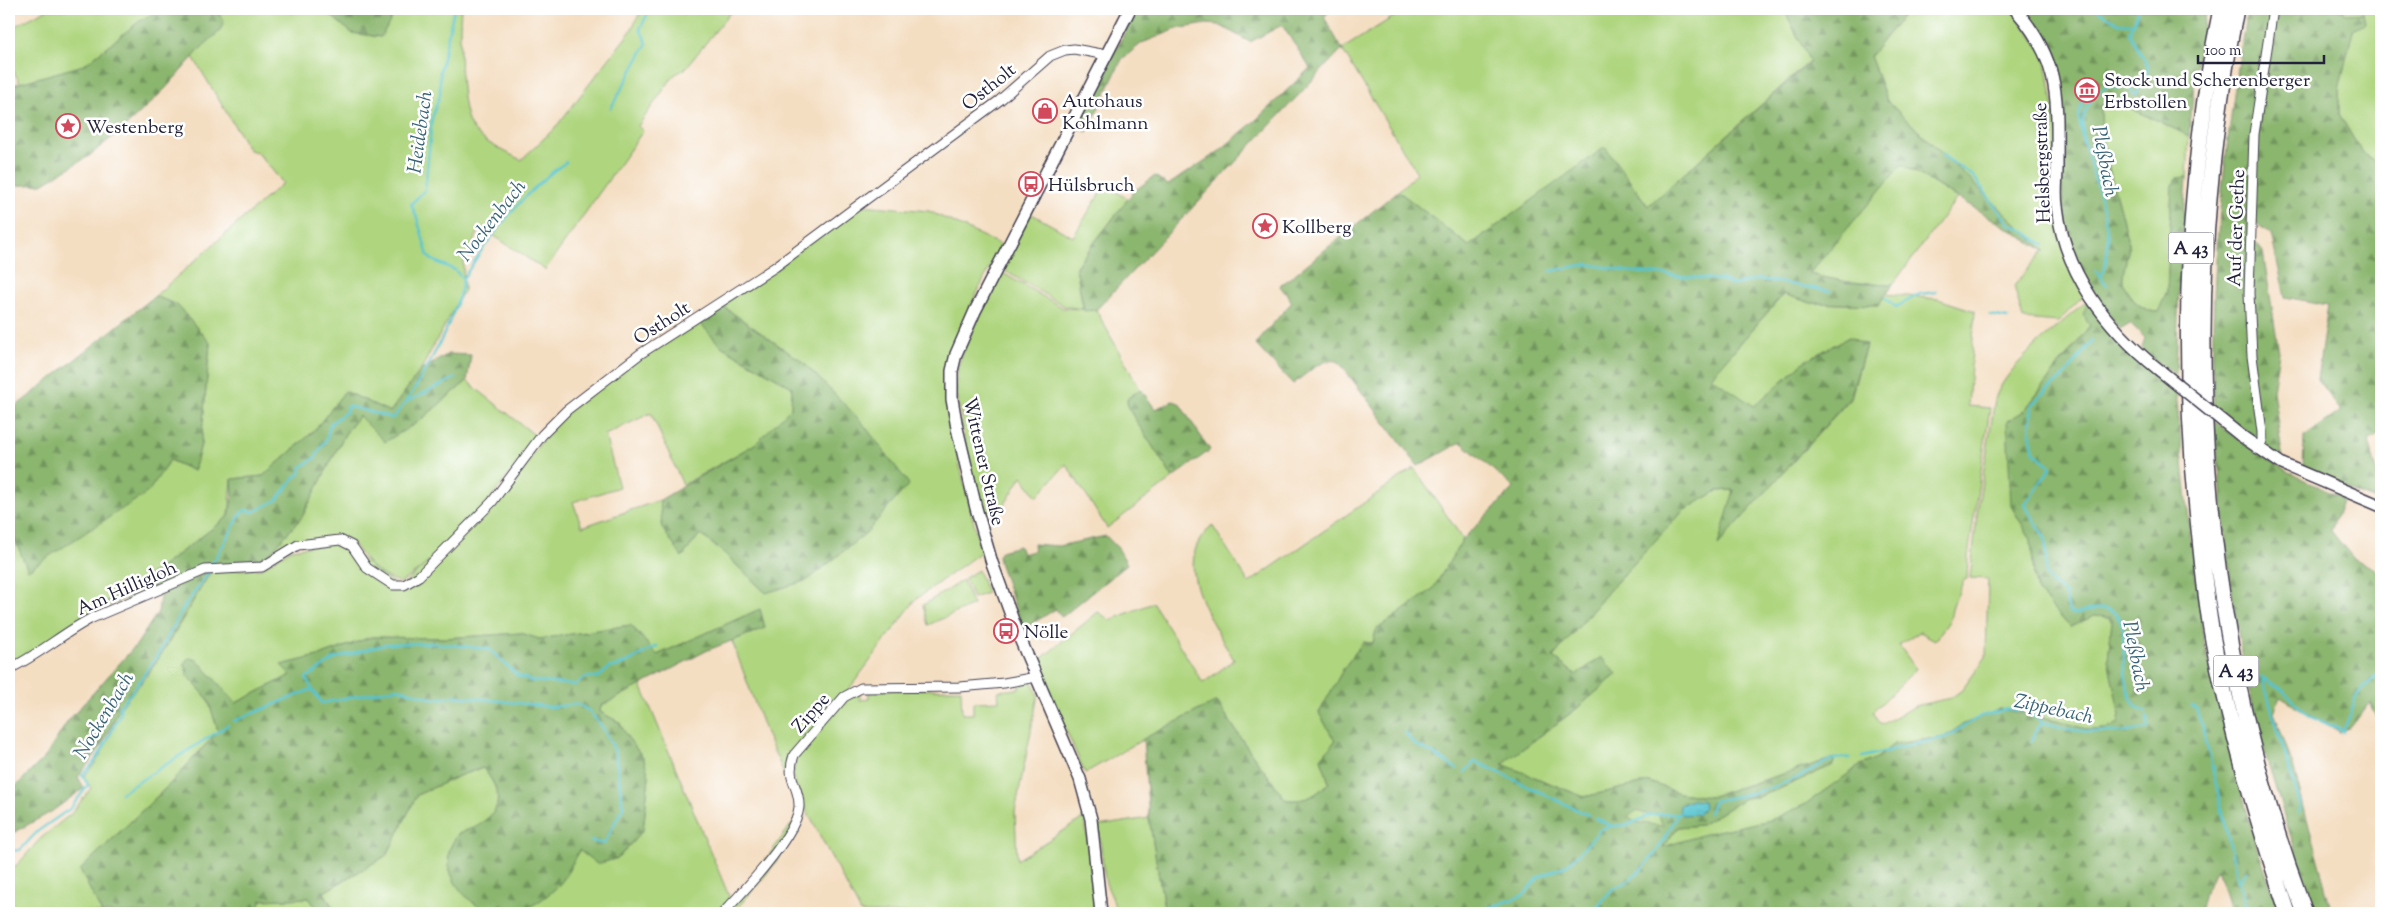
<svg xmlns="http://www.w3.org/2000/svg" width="2390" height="922" font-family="'Sorts Mill Goudy',serif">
<defs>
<pattern id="forest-firs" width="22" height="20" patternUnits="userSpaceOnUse" patternTransform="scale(1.25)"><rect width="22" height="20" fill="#8bb66e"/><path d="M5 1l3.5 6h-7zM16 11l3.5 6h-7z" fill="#71945c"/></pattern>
<pattern id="wetland-marsh" width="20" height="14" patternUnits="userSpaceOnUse" patternTransform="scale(1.25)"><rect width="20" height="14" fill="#afd57f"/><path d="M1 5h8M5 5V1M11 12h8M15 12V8" fill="none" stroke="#96b76f"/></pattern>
<pattern id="water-ripples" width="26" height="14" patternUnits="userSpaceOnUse" patternTransform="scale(1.25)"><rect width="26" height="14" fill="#57c4ce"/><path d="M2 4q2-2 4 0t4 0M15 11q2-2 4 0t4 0" fill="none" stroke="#4ba8b2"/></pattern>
</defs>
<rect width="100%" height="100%" fill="#fff"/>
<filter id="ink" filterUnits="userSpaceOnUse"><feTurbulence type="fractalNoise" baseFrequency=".02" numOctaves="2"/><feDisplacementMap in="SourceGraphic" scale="10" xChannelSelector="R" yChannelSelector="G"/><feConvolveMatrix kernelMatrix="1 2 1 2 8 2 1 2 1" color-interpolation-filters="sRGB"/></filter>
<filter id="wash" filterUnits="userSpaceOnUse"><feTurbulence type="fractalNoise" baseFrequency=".0096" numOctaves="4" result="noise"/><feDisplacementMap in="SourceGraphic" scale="20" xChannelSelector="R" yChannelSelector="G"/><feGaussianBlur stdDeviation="1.12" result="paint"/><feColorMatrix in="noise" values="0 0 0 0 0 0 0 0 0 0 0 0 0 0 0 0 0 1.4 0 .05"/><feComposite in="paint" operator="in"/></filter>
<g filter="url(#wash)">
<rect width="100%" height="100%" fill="#f4dec2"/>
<path fill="#afd57f" stroke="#687c5d" d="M48,9h114l-21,11 -57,45 -64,18 -11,-20v-34z
M215,9h74l2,4 16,-4h16l29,24 28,4 17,-28h64c-2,23 -2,96 9,116 10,17 35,26 51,35l34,-32 75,-96 12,-23h91l-48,60 -11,6 -36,51 5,5 -98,139 -64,-43 -18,36 1,27 -44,81 -30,41 -45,-21 -31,40 -51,45 -31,3 -3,37 -69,52 -77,48 -7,8 -67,43v-141l19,44 141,-110 25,11 7,-27 9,-101 -33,-38 -22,-9 128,-113 -26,-31 -8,-2 -56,-93 31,-36z
M1406,9h378l26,52 -162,145 -43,-58 -136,98 -71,-55 19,-18 -75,-124z
M1908,9h104l33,46 40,240 -27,27 -35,-3 -9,-33 30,-36 -157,-149 -17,-45z
M2342,9h39v156l-19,-12 -23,-39v-25l14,-60 12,-6 -2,-10 -18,1z
M2101,105h23l65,31 -2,41 -10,1 -5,7 -5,107 -9,20c-14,0 -29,-14 -34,-27 -5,-11 6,-28 4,-41 -9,-46 -28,-91 -27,-139z
M1902,164l55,34 -64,86 -46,-2 -39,-8z
M1105,185l23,14 -52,67 7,43 -19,-3 -62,-37 28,-56 43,24z
M862,205l67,6 72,34 -36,72 -19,47 1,35 4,30 30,123 -65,47 -69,93 -58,66 -2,9 2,17 -22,-48 -35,-95 33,-13 -5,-19 -103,46 -26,-30 -92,14 -18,-6 -75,5 -75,-1 -49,18 -40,10 9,10 -55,28 -39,-43 -9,16 20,23 10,32 -47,52 -91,87 22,43h-93v-45l8,-3 23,-26 32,-26 19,-25 -7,-12c22,-21 22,-39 34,-64 6,-12 22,-26 31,-39 22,-32 41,-67 62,-102l49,-2 31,-20 49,-7 59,46 95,-84 54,-71 20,-22 72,-55 57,-36 24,26 71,41 -1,21 -36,36 -72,41 -32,-72 -46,22 14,52 -46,15 9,25 78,-27 3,28 19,29 18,-23 24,19 42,40 38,-230 -83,-58z
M1001,272l62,36 33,2 44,79 -13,10 1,9 45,70 -66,50 -41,-64 -29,33 -15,-21 -20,33 -20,5 -18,-77 -8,-50 2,-21 9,-24z
M1784,294l27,9 67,2 8,-11 52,5 37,12 -7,95 22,2 -22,149 -1,22 -3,1 -11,25 -3,15 -15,20 -15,-8 -21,13 17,24 -43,43 8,13 34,-19 36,-8 11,-8 24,-33 2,-78 -18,-1 8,-72 17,-107c10,-33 66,-75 93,-99l2,25 -66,86 -13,95 20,33 3,38 4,15 32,35 24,-11 15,1 3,5 -4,37 12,57 -2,8 -12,5 -17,1 -32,-10 -57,-11 -36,15 -20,13 -50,7 -17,14 -16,7 -57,40 -33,15 -63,13 -46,15 16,-21 23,-2 44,-27 12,-1 22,-8 54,-24 2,-7 -126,39 -30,-4 -30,-11 -65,15 -82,-33 73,-54 42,-36 -41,1 -23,-18 60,-71 70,-75 34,-20 18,-1 -16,53 132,-145 15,-53 -17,-8 -44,24 -51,46 -44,-30z
M467,381l70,56c-39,53 -81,111 -137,146l-25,-11 -24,-30 -54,1 -39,23 44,-49 43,-83 14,-18 59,6z
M1414,468l49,71 -30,50 -57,41 -3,13 -10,-1 -19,26 -25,45 16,28 -14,17 8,25c-16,14 -22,18 -43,17l-40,-54 -28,-43 -3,-1 -73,38 -57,33 -49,-110 62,-51 12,8 43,-17 50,80 31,-23c-17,-30 -54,-81 -36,-117 3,-6 9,-12 14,-18l37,58z
M978,570l9,23 -14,5 -8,-20z
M963,580l10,25 -45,20 -5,-20z
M1028,681l4,1 6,13 -23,117 2,48 68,-43 10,96h-234l-60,-113 -8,-22 3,-21 51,-60 13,-7v10l9,-1v-9l92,-1 1,25h11v-12l26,-1 -1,-10 19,-2z
M641,685l90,216 -11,12h-205c38,-17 46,-28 65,-64l17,15 21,-6 25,-28 6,-53 -6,-20 -15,-19 -9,-16 -19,-10 1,-6z
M483,768c29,36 11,52 -25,66 -3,5 -8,12 -9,18 -5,30 25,58 53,61h-166l-12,-21 63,-37 30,-60 44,-20z
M800,813l4,3c-16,36 -45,67 -71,97h-7z
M1149,818l16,95h-50c0,-16 -7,-20 -10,-34 -3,-17 -4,-35 -7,-53z
M309,898l11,15h-61l2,-13z"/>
<path fill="url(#forest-firs)" stroke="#566c54" d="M162,9h53l9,12 -4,10 -17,15 -38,43 -39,37 -37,30 -47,28 -33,2v-100l75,-21 57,-45z
M323,9h74l-16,28 -29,-4z
M1137,9h194l-7,8 18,32 -246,261 -12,1 -8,-44 58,-76 21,-15 13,9 50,-33 38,-32 54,-52 -28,-43 -32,17 -31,-17 -13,-1 -29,5 -35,14 -20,16 -35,73 -12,-5z
M1784,9h124l-38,47 17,45 158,150 -143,-87 -93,110 38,8 46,2 -15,21 -67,-2 -28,-9 -72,83 43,29 51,-45 44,-24 17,8 -16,53 -132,147 16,-55 -17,1 -34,20 -70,75 -60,71 23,18 25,-18 16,17 -42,36 -73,54 82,33 65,-15 30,11 30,4 126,-39 -2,7 -54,24 -22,8 -12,1 -44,27 -23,2 -15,20 45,-14 63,-13 33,-15 57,-40 16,-7 17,-14 50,-7 20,-13 36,-15 57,11 32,10 17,-1 12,-5 2,-8 -12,-57 4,-37 -4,-5 -14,-1 -24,11 -32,-35 -4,-15 -3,-38 -20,-33 -4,-85 17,-10 66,-85 -7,-11 5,-15c22,36 56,65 88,92l15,149 12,93 16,74 38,140 23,65h-49l-14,-44 -11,20 -6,24h-1035l-16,-95 -6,-79 72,-37 3,1 28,43 40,54c21,1 27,-3 43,-17l-8,-25 14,-17 -16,-28 25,-45 19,-26 10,1 3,-13 57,-41 30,-50 51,-51 -53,-46 -43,24 -79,-104c-14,-7 -35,14 -46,22l-38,-40 37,-42 -12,-16 118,-95 71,55 136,-99 43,59 162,-144z
M2017,9h189l-10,56 -7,71 -65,-31h-23c-1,48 18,93 27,139 2,13 -9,30 -4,42 5,12 20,27 34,26l9,-20 5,-107 5,-7 10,-1 -8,110 -3,88 -26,-17 -9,-8 4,-12 -15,-15 -10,6c-57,-62 -58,-114 -61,-194 0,-17 1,-36 -1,-53 -2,-12 -33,-59 -41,-73z
M2247,9h24l-22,225 14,18 16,100 -6,39 10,69 -69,-53c-6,-137 12,-264 33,-398z
M2277,9h65l3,5 18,-1 2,11 -12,6 -14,59v25l23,39 19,12v268l-12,8 12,46v15l-78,-31 1,-34 37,-26 -24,-32 11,-74 -43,-8 -14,-63 -18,-13 3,-87z
M155,296l22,9 33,38 -9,101 -7,27 -24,-11 -22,32 -120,78 -19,-44v-114z
M721,305l83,58 57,58 48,63 -43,49 -58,47 -42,13 -42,-40 -24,-19 -18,23 -20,-29 -2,-28 95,-56 36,-36 1,-21 -71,-41 -24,-26z
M448,354l23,1 -4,26 -49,41 -33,20 -26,-26 -14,18 -43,83 -44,49c-58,-2 -122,30 -175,50l77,-48 69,-52 4,-22 -1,-15 31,-3 51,-45 31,-40 45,21 30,-41z
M1141,389l14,20 18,-8 6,2 31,47 -37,28 -45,-70 -1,-9z
M2214,421c44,34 78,55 129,77l-12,33 22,27 28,14v153l-11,-23 -19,25 -11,5 -60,-35 -6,15 19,54 39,147h-15c-28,-80 -56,-163 -73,-247 -16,-81 -21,-163 -30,-245z
M1106,536l12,12 9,16 -65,53 -6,-8 -33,20 -24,-67 -1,-6 3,-5 18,-5 3,8 11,-3 1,-7 24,2z
M211,571l-52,87 -41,53 -16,34 -24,32 6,11 -33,24 -42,23v-42l36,-36 23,-36 69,-77 21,-32 3,-22z
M760,609l5,19 -57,22 -107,56 -1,6 19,10 9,16 15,19 6,19 -6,54 -25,28 -21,6 -18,-14c-5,10 -10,21 -16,30 -8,12 -33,29 -47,33 -33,9 -73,-28 -67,-61 1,-6 6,-13 9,-18 36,-14 55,-30 25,-66l-22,7 -44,20 -30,60 -63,37 11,21h-15l-11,-15 -48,2 -2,13h-157l-22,-43 91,-87 47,-52 -10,-32 -20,-23 -4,-13 5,-5 8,2 39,43 55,-28 -10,-10 41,-10 49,-18 75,1 75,-5 18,6 92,-14 26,30z"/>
<path fill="url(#wetland-marsh)" stroke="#687c5d" d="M1636,811l14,4 8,-1 5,12 -28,-4 -8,-5z"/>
<path fill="url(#water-ripples)" stroke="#3c7384" d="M1692,800l11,1 1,7 -5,6 -17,1 -3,-2 1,-8z"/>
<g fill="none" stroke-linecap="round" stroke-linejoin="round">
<path stroke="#57c4ce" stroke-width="2.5" d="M2092,9h4l22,14 14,1
M611,108l36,-65 -7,-14 7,-14 7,-6
M2083,142c-4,-19 -7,-31 4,-48
M1942,155l31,21 35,47 13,6 23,16
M1551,271l37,-7 37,7 97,9 11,5 26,-6 71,12
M2096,271l11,14
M2101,276c16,-35 -1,-79 -11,-113 -4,-13 -9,-29 -7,-42 2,-17 13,-28 26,-36l8,3 10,-2 7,8h3l3,-10 5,-1 3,-17 -19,-33 10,-24
M463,279c27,-44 60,-87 103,-117
M1885,298l11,9 24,-13 16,-2
M1990,315l17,3
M2092,341l-26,33 -34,30 -2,28 4,20 17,15 -26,38 21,35v34l7,11 12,9 4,18 5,2c22,-5 39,-14 49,13 1,20 -2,81 23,85
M406,402c18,-26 54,-93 57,-123l-8,-9 -23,-10 -4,-4 -11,-38 -6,-14 14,-14 7,-72 8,-24v-23l14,-62
M212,564l30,-52 4,-2 7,2 24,-12 17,-22 6,-4 1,-7 13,-8 13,-21 3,-14 16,-12 2,-6 45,12 13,-16 49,-24
M312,689l10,14 75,-15 37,11 22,-3 96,11 26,-3 11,7 14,17 12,23 8,56 -19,37 -13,-3
M2191,705l5,2 12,42 30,131 10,33
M234,721l78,-32 -6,-11 30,-20 51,-14 47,-1 55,6 29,27 14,5 43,4 11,-8h13l11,-10c9,2 36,-16 47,-21
M1405,732l9,12 20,10 23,15
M2032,741l5,-13 6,-6
M1862,757l84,-20 35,-21 26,-7 18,2 18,11 24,7 24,3h29l28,-4 -1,-11
M1465,772l9,-10 5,1 109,52
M121,793l107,-68
M1709,813l5,-12c14,-3 28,-5 42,-9 15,-4 31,-9 45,-16 18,-9 28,-20 49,-18
M2298,813l3,-6 -39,-130 18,11 30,28 33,15 8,-18 5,-17 25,-25
M1595,818l15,7
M9,851l11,-1 18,-19 33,-23 17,-23 -6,-10c18,-15 28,-41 39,-62l-1,-7 15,-18 24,-35 25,-46 25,-35
M2239,880l7,-9
M1475,913l49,-18 15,-18 24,-10 10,-7 28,-31 10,-3 17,-1 22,-10 29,-2
M1593,913l18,-23 18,-9 15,-14 13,-16 22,-38"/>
</g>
</g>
<g filter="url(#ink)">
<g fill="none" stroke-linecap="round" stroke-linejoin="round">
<defs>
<path id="street" d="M2257,449l5,-8v-9l-10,-76 -3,-63 5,-159 19,-125
M9,669c30,-14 54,-36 83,-51l113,-48 57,-3 36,-22 42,-5 12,6 15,22 26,17h11l15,-9 73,-74 50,-67 25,-25 73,-56 135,-87 225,-167 50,-44 15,-6 9,-1 33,6
M723,913c20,-21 74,-78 76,-106 1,-22 -14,-26 -5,-52l50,-58 17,-9 99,-1 44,-4 32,-6"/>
<path id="secondary" d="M2015,9c47,53 42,92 42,159 0,12 -2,25 0,38 7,67 50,122 101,163
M2240,435l42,29 99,42
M1101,913l-10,-94 -11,-40 -62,-145 -26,-71 -16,-55 -19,-80 -5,-29v-28l4,-17 19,-43 155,-302"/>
<path id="highway" d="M2221,9c-34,164 -40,334 -24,500 5,49 9,98 19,147 18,87 44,173 72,257
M2236,9c-60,299 -39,618 69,904"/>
</defs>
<use href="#street" stroke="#423e4f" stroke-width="11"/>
<use href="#secondary" stroke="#423e4f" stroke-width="14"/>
<use href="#highway" stroke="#423e4f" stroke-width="18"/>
<use href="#street" stroke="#fff" stroke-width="9"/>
<use href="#secondary" stroke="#fff" stroke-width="11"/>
<use href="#highway" stroke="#fff" stroke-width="15"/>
<defs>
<path id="secondary-bridge" d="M2158,369l82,66"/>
</defs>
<use href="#secondary-bridge" stroke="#423e4f" stroke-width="14" stroke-linecap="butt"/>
<use href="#secondary-bridge" stroke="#fff" stroke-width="11"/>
</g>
</g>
<defs>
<symbol id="museum-ring" viewBox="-11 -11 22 22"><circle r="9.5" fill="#fff" stroke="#d1495b" stroke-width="1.5"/><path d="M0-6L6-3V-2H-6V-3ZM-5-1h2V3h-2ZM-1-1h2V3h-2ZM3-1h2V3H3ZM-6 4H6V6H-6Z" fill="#d1495b"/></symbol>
<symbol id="shop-ring" viewBox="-11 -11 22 22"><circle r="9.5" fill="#fff" stroke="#d1495b" stroke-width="1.5"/><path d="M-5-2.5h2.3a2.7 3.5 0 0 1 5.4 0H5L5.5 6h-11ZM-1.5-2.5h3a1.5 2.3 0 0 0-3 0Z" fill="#d1495b"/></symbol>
<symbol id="sight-ring" viewBox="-11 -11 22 22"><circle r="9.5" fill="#fff" stroke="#d1495b" stroke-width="1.5"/><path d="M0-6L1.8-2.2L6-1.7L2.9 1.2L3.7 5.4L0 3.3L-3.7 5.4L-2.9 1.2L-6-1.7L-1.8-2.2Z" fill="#d1495b"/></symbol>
<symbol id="bus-ring" viewBox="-11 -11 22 22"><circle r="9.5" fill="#fff" stroke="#d1495b" stroke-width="1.5"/><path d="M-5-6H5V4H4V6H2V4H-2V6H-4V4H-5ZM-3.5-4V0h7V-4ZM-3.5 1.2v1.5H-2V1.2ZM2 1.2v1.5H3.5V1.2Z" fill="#d1495b"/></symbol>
</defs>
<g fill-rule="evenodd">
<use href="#museum-ring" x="2073" y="76" width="28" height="28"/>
<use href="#shop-ring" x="1031" y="97" width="28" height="28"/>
<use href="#sight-ring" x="54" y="112" width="28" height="28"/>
<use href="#bus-ring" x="1017" y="170" width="28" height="28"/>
<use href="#sight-ring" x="1251" y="212" width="28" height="28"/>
<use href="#bus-ring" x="992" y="617" width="28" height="28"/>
</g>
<g text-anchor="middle" stroke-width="5" stroke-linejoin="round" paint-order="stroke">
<g fill="#fff" stroke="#646476" stroke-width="1">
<rect x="2168.5" y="232.5" width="45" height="31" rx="4"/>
<rect x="2213.5" y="655.5" width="45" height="31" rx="4"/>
</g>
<g font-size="18" font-weight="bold" fill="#22223b">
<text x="2191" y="254">A 43</text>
<text x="2236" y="677">A 43</text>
</g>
<g font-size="19" fill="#22223b" stroke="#fff" text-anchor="start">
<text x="2104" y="86">Stock und Scherenberger<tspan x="2104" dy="22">Erbstollen</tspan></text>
<text x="1062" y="107">Autohaus<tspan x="1062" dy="22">Kohlmann</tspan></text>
<text x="86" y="133">Westenberg</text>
<text x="1048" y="191">Hülsbruch</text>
<text x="1282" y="233">Kollberg</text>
<text x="1024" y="638">Nölle</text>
</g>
<g font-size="19" fill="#22223b" stroke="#fff">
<text transform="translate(988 86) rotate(-39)" y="7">Ostholt</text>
<text transform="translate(2041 163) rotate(-92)" y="7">Helsbergstraße</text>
<text transform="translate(2235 228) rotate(-88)" y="7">Auf der Gethe</text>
<text transform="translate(661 322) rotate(-33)" y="7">Ostholt</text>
<text transform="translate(985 461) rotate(77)" y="7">Wittener Straße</text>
<text transform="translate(126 587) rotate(-24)" y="7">Am Hilligloh</text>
<text transform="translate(810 712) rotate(-49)" y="7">Zippe</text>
</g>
<g font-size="20" font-style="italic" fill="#376376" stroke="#fff">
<text transform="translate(419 132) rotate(-82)" y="7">Heidebach</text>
<text transform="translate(2106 161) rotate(79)" y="7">Pleßbach</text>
<text transform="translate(491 220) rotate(-52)" y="7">Nockenbach</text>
<text transform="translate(2137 656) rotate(79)" y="7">Pleßbach</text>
<text transform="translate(2054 708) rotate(12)" y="7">Zippebach</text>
<text transform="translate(103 715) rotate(-59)" y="7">Nockenbach</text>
</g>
</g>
<rect width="2390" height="922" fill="none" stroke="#fff" stroke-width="30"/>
<path d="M2198 55v8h126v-8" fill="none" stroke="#22223b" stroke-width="2.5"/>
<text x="2205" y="55" font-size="15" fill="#22223b" stroke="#ffffff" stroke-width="4" paint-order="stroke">100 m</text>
</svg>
